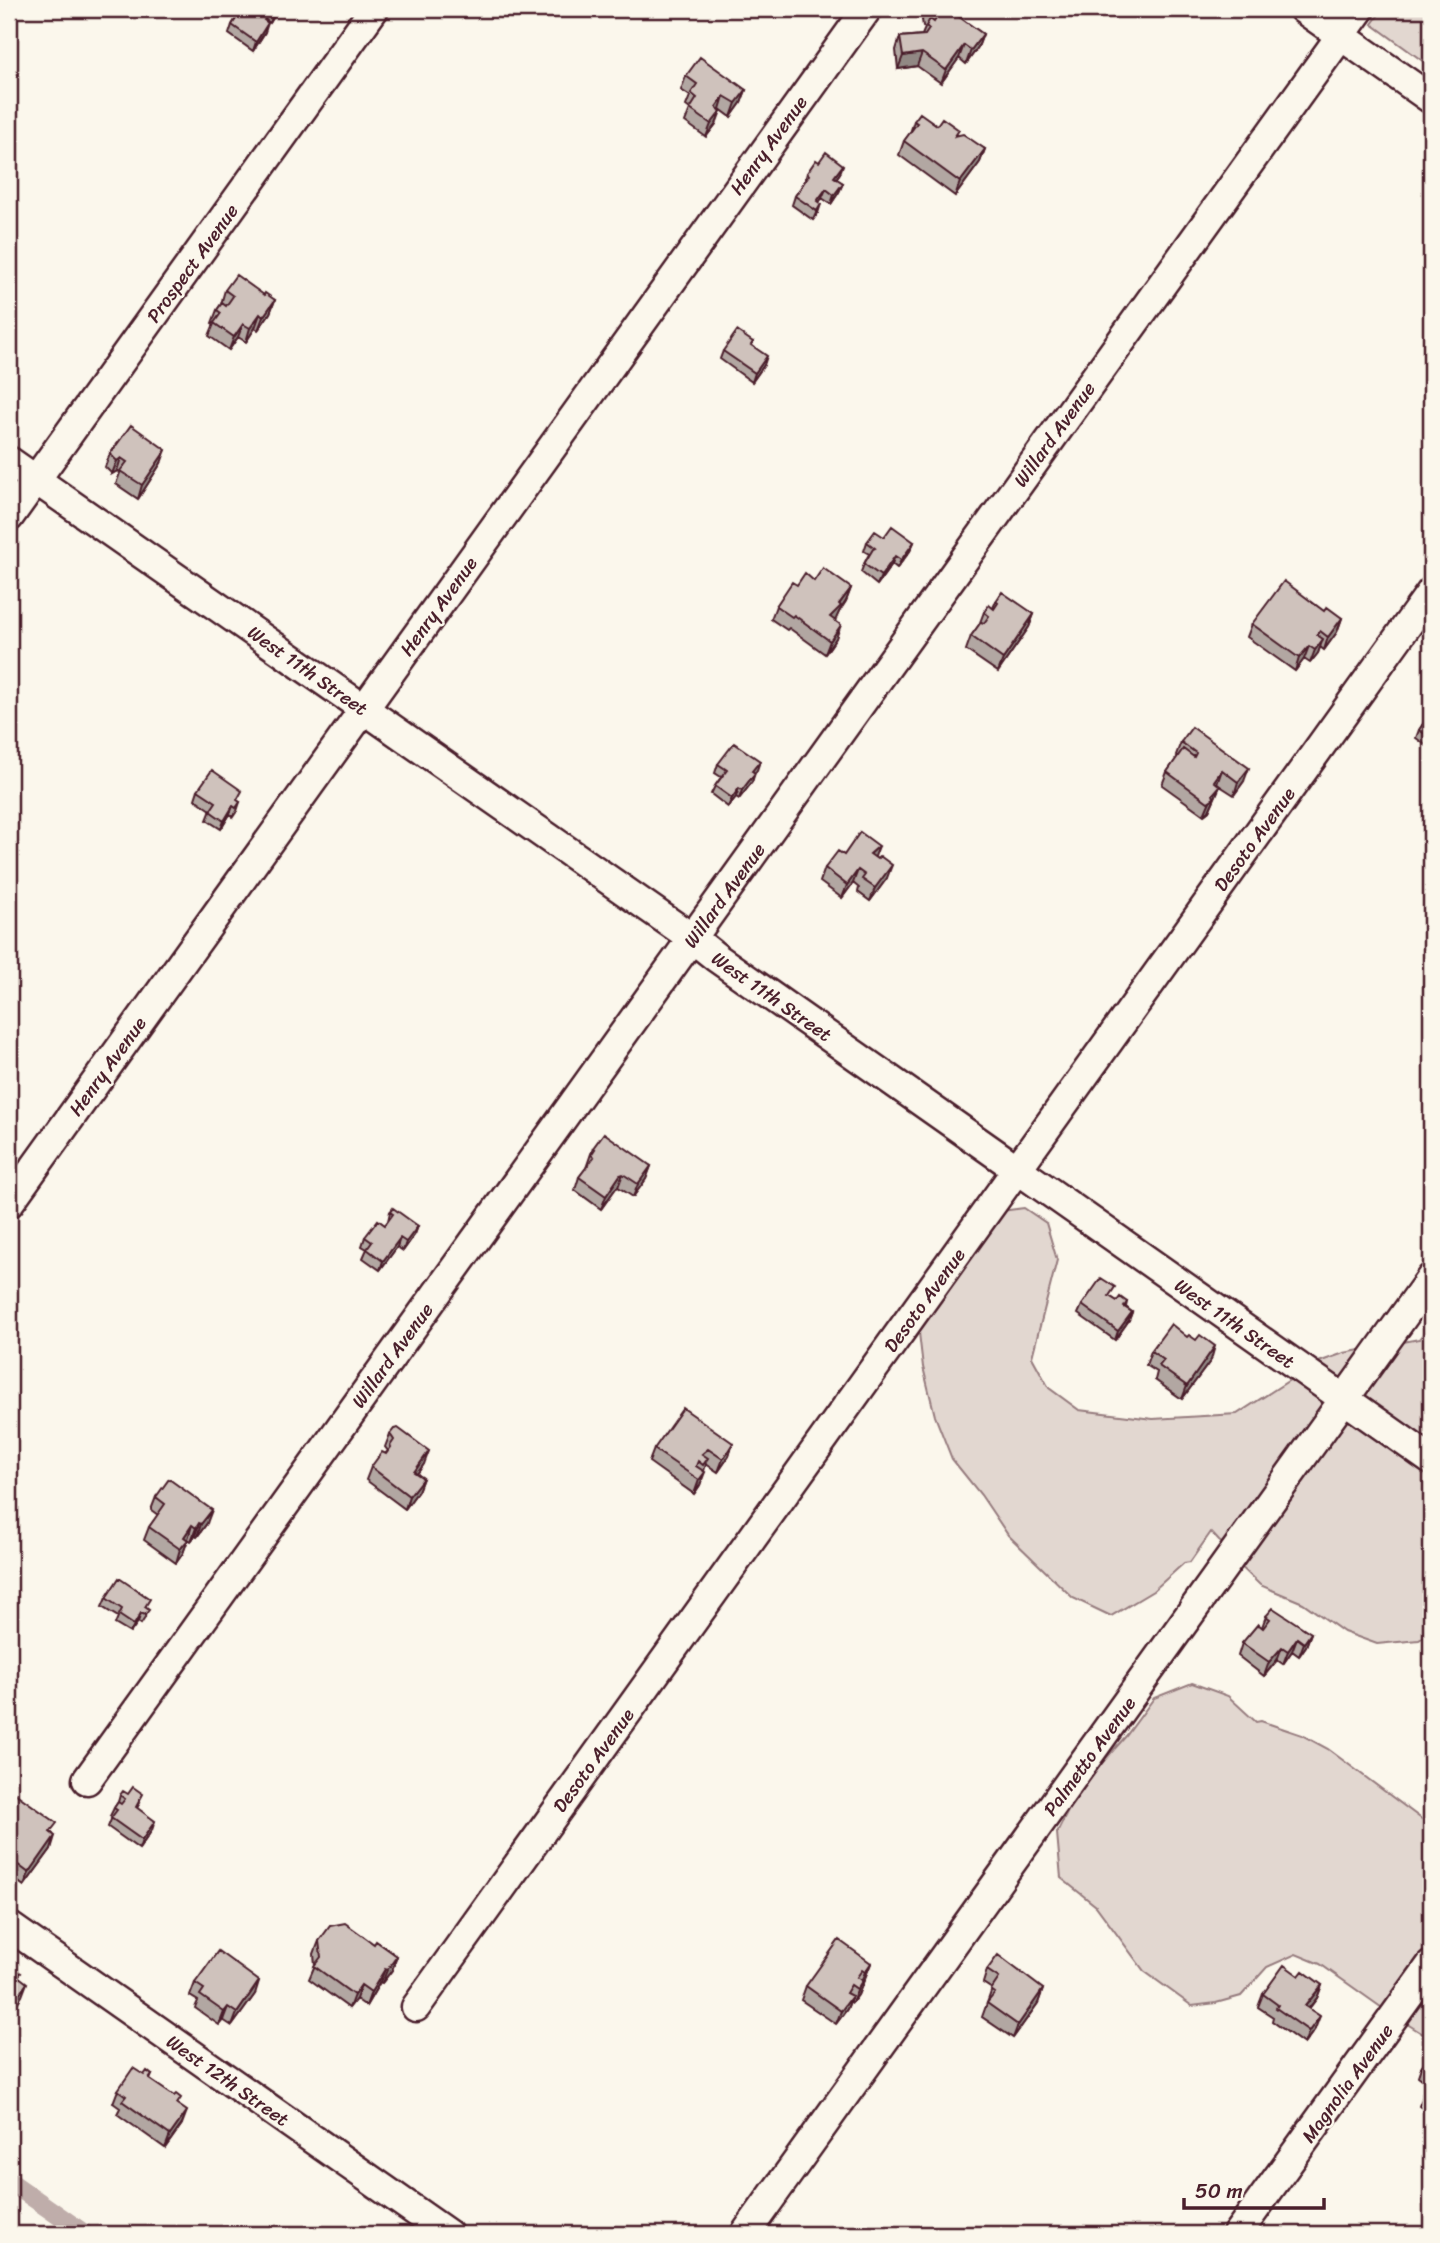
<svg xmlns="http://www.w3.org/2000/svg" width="1440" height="2243" font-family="Sriracha,sans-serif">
<rect width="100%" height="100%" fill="#fbf7ec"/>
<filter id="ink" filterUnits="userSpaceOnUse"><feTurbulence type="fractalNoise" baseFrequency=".0143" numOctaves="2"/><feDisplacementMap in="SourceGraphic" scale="14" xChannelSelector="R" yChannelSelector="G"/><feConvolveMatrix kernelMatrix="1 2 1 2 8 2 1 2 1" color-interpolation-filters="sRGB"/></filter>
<g filter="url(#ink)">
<path fill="#e2d7d0" stroke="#967b7e" stroke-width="2" d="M1383,9h48v58l-59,-43z
M1024,1208l22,15 11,37 -25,97 17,31 30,22 74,9 84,-5 79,-51 28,-10 75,-14 12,-14v307l-12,8 -42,4 -33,-12 -41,-29 -43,-18 -27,-26 4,-5 -18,-13 -8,-9 -21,30 -6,1 -31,28 -42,25 -38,-18 -65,-63 -27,-40 -29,-36 -17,-43 -12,-49 -5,-43 38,-45 5,-21 33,-46z
M1192,1683l36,13 28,26 5,-1 41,14 26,14 103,77v213l-46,-29 -65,-46 -24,-10 -29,13 -26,29 -25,7 -24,3 -48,-35 -48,-65 -35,-28 -4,-45 22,-44 47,-53 28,-38z"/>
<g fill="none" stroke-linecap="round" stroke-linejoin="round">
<path stroke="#bfadaa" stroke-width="19" d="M9,2181l76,53"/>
<defs>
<path id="minor" d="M1303,9l128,90
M9,461l683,477 25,20 714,502
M9,517l365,-508
M9,1203l858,-1194
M87,1780l1273,-1771
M9,1926l439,308
M416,2007l1015,-1415
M745,2234l686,-956
M1237,2234l194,-269"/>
</defs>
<use href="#minor" stroke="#4a1f2b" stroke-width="33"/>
<use href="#minor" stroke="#fbf7ec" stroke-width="28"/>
</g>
<path fill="#b2a7a2" stroke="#4a1f2b" stroke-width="2" d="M234,9h44l-8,14 -4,-3v1l-1,11 -12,19 -24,-17 3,-9 4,-7 -4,-3z
M926,9h22l35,25 -5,13 -12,17 -7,-6 -18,25 -24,-17 -19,3 -2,-19 4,-13 22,-2 3,-7 -2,-2 -1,-6z
M686,76l60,14 -5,13 -10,14 -11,-8 -4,15 -10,13 -21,-15 5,-13 -4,-3 4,-10 -9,-6z
M914,121l23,4 48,24 -5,13 -25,34 -56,-41 5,-14 6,-8z
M807,173h33l-4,6 7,4 -4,9 -8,12 -9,-6 -3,4 -1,11 -5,7 -21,-15 3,-9 9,-13z
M225,290l39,5 11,5 -5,13 -12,17 -3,-2 -9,14 -8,-5 -9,13 -20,-14 5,-12 -2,-1 5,-13 4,-6z
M753,342l-1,3 12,20 -12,17 -32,-23 3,-8z
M110,454l51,9 -23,36 -22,-15 4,-11 -3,-2 -5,3 -7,-7z
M884,537l30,5 -4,9 -13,17 -5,-4 -15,21 -16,-13 3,-8 5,-10 -5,-3 3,-9z
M814,581l37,7 -5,13 -7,11 -5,9 2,17 -11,16 -36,-26 -2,2 -16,-11 5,-13 21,-21z
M996,601l38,13 -5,13 -31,45 -32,-22 5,-14 8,-11 5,-13 9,-4z
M1324,611l18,7 -5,14 -13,18 -4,-3 -2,6 -8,10 -6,-4 -9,12 -48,-34 5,-13z
M1431,712v37l-15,-11 3,-8z
M1181,742l63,39 -10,14 -14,-9 -11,25 -5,4 -42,-30 5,-13 11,-15 -2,-2z
M760,761l-6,12 -2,9 -13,17 -3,-2 -8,10 -17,-13 4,-8 6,-9 -6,-4 3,-9z
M198,790l42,12 -3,9 -4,6 -3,-3 -9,15 -14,-9 4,-10 -16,-11z
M844,855l31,2 12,21 -17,23 -12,-9 1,-4 -6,-5 -11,15 -22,-16 5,-14z
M593,1148l58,18 -5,13 -13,18 -15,-10 -2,1 -15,21 -26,-19 4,-13 7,-9z
M390,1212l28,14 -3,8 -12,17 -6,-4 -17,23 -17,-12 4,-9 -5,-3 3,-9 20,-12 3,-4z
M1111,1297l6,4 10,1 -1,5 6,5 -3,8 -14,20 -37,-26 4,-9z
M1151,1351l60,9 -29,39 -27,-19 2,-8 -11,-7z
M390,1434l34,30 -7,10 6,4 -5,13 -13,18 -39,-29 5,-13 17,-16 -3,-4z
M733,1443l-4,13 -11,16 -12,-8 -6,21 -6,9 -45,-32 5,-13z
M156,1497l51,26 -10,14 -2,-1 -4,5 -3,-2 -5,14 -7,10 -32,-23 5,-13 9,-12 -7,-5z
M106,1598l40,10 -1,10 -4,6 -3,-2 -8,11 -15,-9 3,-7 -16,-10z
M1266,1616l45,17 -5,13 -7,10 -7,-5 -9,13 -6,-4 -13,16 -26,-20 4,-13 20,-16z
M9,1789l44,45 -2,15 -27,37 -15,-11z
M120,1795l20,8 -3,5 15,22 -13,19 -31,-22 4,-10 -2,-1 4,-8 4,-6z
M319,1941l55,3 23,12 -5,14 -10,13 -2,-1 -14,24 -10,-7 -7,9 -40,-29 6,-14 -1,-11z
M871,1963l-13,32 -6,8 -2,-2 -3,8 -11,15 -35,-24 5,-14z
M987,1970l56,19 -5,14 -25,35 -31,-21 10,-28 -9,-6z
M1299,1976l23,9 -5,13 -8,11 6,20 -11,15 -32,-23 1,-4 -15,-10 5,-13z
M195,1983l60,11 -23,32 -9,-6 -4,5 -24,-17 3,-7 -8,-5z
M1431,2053v62l-12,-9 4,-10 -1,-2 5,-11 -9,-7 3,-9z
M144,2075h8l-2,5 29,25 3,19 -17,24 -48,-34 3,-6 -7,-5 5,-13z"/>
<path fill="#918884" stroke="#4a1f2b" stroke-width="2" d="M276,9h2l-1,2 -7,12 3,-9z
M268,23l-3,9 -12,19 3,-9z
M983,34l-5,13 -12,17 5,-14z
M964,45l-5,13 -18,25 5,-13z
M922,53l-5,13 -19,3 5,-13z
M746,90l-5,13 -10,14 5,-14z
M724,96l-4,13 -8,12 4,-14z
M721,111l-5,13 -10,13 5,-13z
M985,149l-5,13 -25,34 5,-14z
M843,165l-3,8 -9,13 3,-9z
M843,183l-4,9 -8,12 3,-9z
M826,189l-4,9 -8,12 3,-9z
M821,204l-3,9 -5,7 4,-9z
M275,300l-5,13 -12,17 5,-13z
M260,314l-5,14 -9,14 4,-14z
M243,324l-5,13 -9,13 5,-13z
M767,356l-3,9 -12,17 3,-9z
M166,450l-5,13 -23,36 4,-14z
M121,458l-4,13 -5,3 5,-13z
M914,542l-4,9 -13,17 4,-8z
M895,556l-3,8 -15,21 4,-9z
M851,588l-5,13 -7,11 -3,7 -11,12 5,-14z
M1034,614l-5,13 -31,45 5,-13z
M1342,618l-5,14 -13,18 4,-13z
M841,625l-5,13 -11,16 5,-13z
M1323,639l-5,14 -8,10 5,-13z
M1309,646l-5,13 -9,12 4,-13z
M760,761l-3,9 -8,10 3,-9z
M1249,768l-5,13 -10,14 4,-13z
M1222,770l-5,14 -3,-3z
M755,773l-3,9 -13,17 3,-9z
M1220,786l-11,25 -5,4 9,-21z
M739,788l-3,9 -8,10 4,-9z
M233,806l-3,8 -9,15 3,-8z
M879,846l-5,13 -4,-5z
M892,865l-5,13 -17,23 5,-13z
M858,870l-5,13 -11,15 5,-13z
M651,1166l-5,13 -13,18 5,-13z
M623,1174l-5,13 -2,1 -15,21 5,-13 14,-21z
M418,1226l-3,8 -12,17 3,-9z
M400,1238l-3,9 -17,23 3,-9z
M1132,1312l-3,8 -14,20 3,-9z
M1215,1346l-4,14 -29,39 5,-13z
M733,1443l-4,13 -11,16 5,-13z
M429,1451l-5,13 -15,21 5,-13z
M705,1472l-5,13 -6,9 5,-14z
M423,1478l-5,13 -13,18 4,-13z
M212,1510l-5,13 -10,14 4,-13z
M199,1523l-4,13 -4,5 5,-13z
M192,1525l-4,14 -9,11 5,-13z
M188,1540l-5,13 -7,10 4,-14z
M141,1613l-3,9 -8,11 4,-8z
M1311,1633l-5,13 -7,10 5,-13z
M1297,1638l-5,13 -9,13 5,-13z
M1282,1647l-5,13 -13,16 5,-14z
M155,1821l-3,9 -13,19 3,-9z
M55,1836l-4,13 -27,37 5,-13z
M397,1956l-5,14 -10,13 5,-13z
M871,1963l-13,32 -6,8 13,-31z
M385,1969l-5,13 -14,24 5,-14z
M259,1981l-4,13 -23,32 5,-13z
M27,1983l-5,13 -13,19v-6z
M361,1985l-5,14 -7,9 5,-13z
M1322,1985l-5,13 -17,21 5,-13z
M1043,1989l-5,14 -25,35 5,-13z
M852,1996l-5,13 -11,15 5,-13z
M228,2007l-5,13 -4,5 5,-13z
M1320,2016l-5,13 -11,15 5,-13z
M187,2111l-5,13 -17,24 5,-13z"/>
<path fill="#cfc2bc" stroke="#4a1f2b" stroke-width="2" d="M239,9h37l-3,5 -3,-2 -6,8 4,3 -12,19 -24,-17 8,-12 -2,-1 2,-2z
M927,9h21l35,25 -12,16 -7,-5 -18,25 -24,-17 -19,3 -3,-19 25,-2 4,-6 -3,-3 4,-7 4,3 2,-3 -8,-6z
M700,57l46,33 -10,13 -12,-7 -8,11 5,4 -10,13 -21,-15 7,-11 -6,-5 6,-9 -11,-8z
M920,113l17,12 5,-7 17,12 -4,6 8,-2 22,15 -25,33 -56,-41 13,-18 -3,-2z
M826,152l17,13 -9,12 9,6 -9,12 -8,-6 -9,12 4,3 -4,7 -22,-15 14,-21 -2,-2 9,-13 3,2z
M236,275l28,20 1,-2 10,7 -12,17 -3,-3 -10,14 -7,-4 -9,13 -20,-14 7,-10 -4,-3 5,-7 4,3 7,-10 -8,-6z
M737,331l16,11 -2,3 16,11 -12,17 -32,-22z
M131,425l35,25 -24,35 -22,-14 7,-9 -6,-4 -4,3 -7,-7z
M892,526l22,16 -13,18 -6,-4 -14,20 -17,-12 9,-15 2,-1 -8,-6 8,-11 9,6z
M823,568l28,20 -12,16 2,2 -11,11 11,8 -11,16 -36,-26 -2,2 -16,-11 16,-24 5,3 8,-12 9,8z
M1284,581l40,30 3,-4 15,11 -14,19 -8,-6 -3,4 6,4 -8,11 -6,-4 -10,12 -47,-34z
M1002,592l32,22 -31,45 -32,-23 10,-14 3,1 5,-7 -5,-4 5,-7 5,4 4,-6 -2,-2z
M1431,712v26l-12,-8z
M1192,727l57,41 -11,14 -16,-12 -8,11 6,5 -7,8 1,4 -6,4 -41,-30 16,-23 11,8 2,-4 -15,-11z
M734,743l26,18 -8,10 3,2 -13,17 -3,-2 -7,10 -17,-12 12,-16 -9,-6z
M212,770l30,21 -5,9 3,2 -4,6 -3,-2 -9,15 -14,-10 6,-9 -18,-12z
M860,832l19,14 -9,8 7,5 3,-3 12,9 -17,23 -13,-9 3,-4 -7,-5 -11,15 -22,-17 13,-17 6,4z
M604,1133l47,33 -13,18 -15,-10 -3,1 -14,21 -27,-19 15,-20 -3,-2 4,-6 -2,-1z
M393,1208l25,18 -12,16 -6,-4 -17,23 -16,-12 5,-7 -7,-5 13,-17 7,5 8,-11 -3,-2z
M1101,1278l14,9 -6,9 8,5 3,-4 7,5 -3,5 8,5 -14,19 -36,-26z
M1171,1324l16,13 2,-2 7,5 4,-5 15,11 -28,40 -28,-20 5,-6 -13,-9z
M683,1408l50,35 -10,16 -15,-10 -6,5 6,4 -5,7 -5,-4 -2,5 9,6 -6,8 -45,-31z
M398,1428l31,23 -15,21 9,6 -14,18 -38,-29 11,-15 4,2 5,-7 -1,-1 4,-6 -4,-6 4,-5z
M169,1479l43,31 -11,14 -2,-1 -3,5 -4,-3 -8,12 4,3 -8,9 -31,-22 16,-23 -9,-7z
M119,1578l31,21 -5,8 4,3 -4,5 -4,-2 -7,12 -15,-10 3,-6 -16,-11z
M1273,1608l38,25 -7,10 -7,-5 -9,13 -6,-4 -13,15 -27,-19 16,-19 5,4 7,-9 -4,-3z
M133,1787l10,7 -7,13 19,14 -13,19 -31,-22 6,-8 -3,-2 4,-6 3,2 4,-5 -5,-4 3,-4 5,3z
M9,1789l48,34 -7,9 5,4 -26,37 -20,-15v-11l3,-4 -3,-3v-32l2,-4 -2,-2z
M345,1923l29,21 2,-3 21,15 -10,14 -2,-1 -14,23 -10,-7 -7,10 -40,-29 7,-9 -2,-16 11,-15z
M839,1940l32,23 -6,9 -3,-2 -5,7 5,4 -5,8 -6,-4 -5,8 6,3 -11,15 -35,-25z
M218,1951l41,30 -22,32 -9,-6 -4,5 -24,-17 4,-6 -9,-6z
M998,1955l45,34 -25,36 -31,-22 8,-10 -4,-3 8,-12 -12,-8z
M1284,1965l15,11 4,-5 19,14 -17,21 15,10 -11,15 -33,-23 2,-3 -15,-11z
M15,1969l6,4 -3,3 9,7 -18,26v-39l4,2z
M1431,2053v21l-10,-7z
M133,2068l11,7 3,-4 5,4 -3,4 25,17 2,-2 5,4 -4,6 10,7 -17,24 -48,-34 4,-5 -8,-6z
M1431,2077v27l-9,-7 7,-9 -4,-2z"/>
</g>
<g text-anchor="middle" stroke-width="5" stroke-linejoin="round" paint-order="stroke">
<g font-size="19" fill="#4a1f2b" stroke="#fbf7ec">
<text transform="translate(768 145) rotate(-54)" y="7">Henry Avenue</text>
<text transform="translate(192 263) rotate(-54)" y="7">Prospect Avenue</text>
<text transform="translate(1054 434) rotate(-54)" y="7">Willard Avenue</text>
<text transform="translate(438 606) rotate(-54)" y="7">Henry Avenue</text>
<text transform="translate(308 670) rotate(35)" y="7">West 11th Street</text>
<text transform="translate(1254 839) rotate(-54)" y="7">Desoto Avenue</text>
<text transform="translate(724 895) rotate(-54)" y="7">Willard Avenue</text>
<text transform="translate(772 996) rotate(35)" y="7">West 11th Street</text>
<text transform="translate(107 1066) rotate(-54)" y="7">Henry Avenue</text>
<text transform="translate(924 1300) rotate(-54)" y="7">Desoto Avenue</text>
<text transform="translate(1235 1323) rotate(35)" y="7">West 11th Street</text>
<text transform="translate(392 1355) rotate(-54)" y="7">Willard Avenue</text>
<text transform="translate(1089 1756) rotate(-54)" y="7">Palmetto Avenue</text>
<text transform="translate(593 1760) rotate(-54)" y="7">Desoto Avenue</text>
<text transform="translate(228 2080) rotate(35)" y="7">West 12th Street</text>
<text transform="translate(1347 2083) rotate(-54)" y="7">Magnolia Avenue</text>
</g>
</g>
<rect width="1440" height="2243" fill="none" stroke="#fbf7ec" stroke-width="35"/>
<rect x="18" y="18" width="1405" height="2208" fill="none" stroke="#4a1f2b" stroke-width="2.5" filter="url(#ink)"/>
<path d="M1184 2198v10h140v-10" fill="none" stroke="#4a1f2b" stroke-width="3.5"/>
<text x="1195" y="2198" font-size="21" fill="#4a1f2b" stroke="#fbf7ec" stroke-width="5" paint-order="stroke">50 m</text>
</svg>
